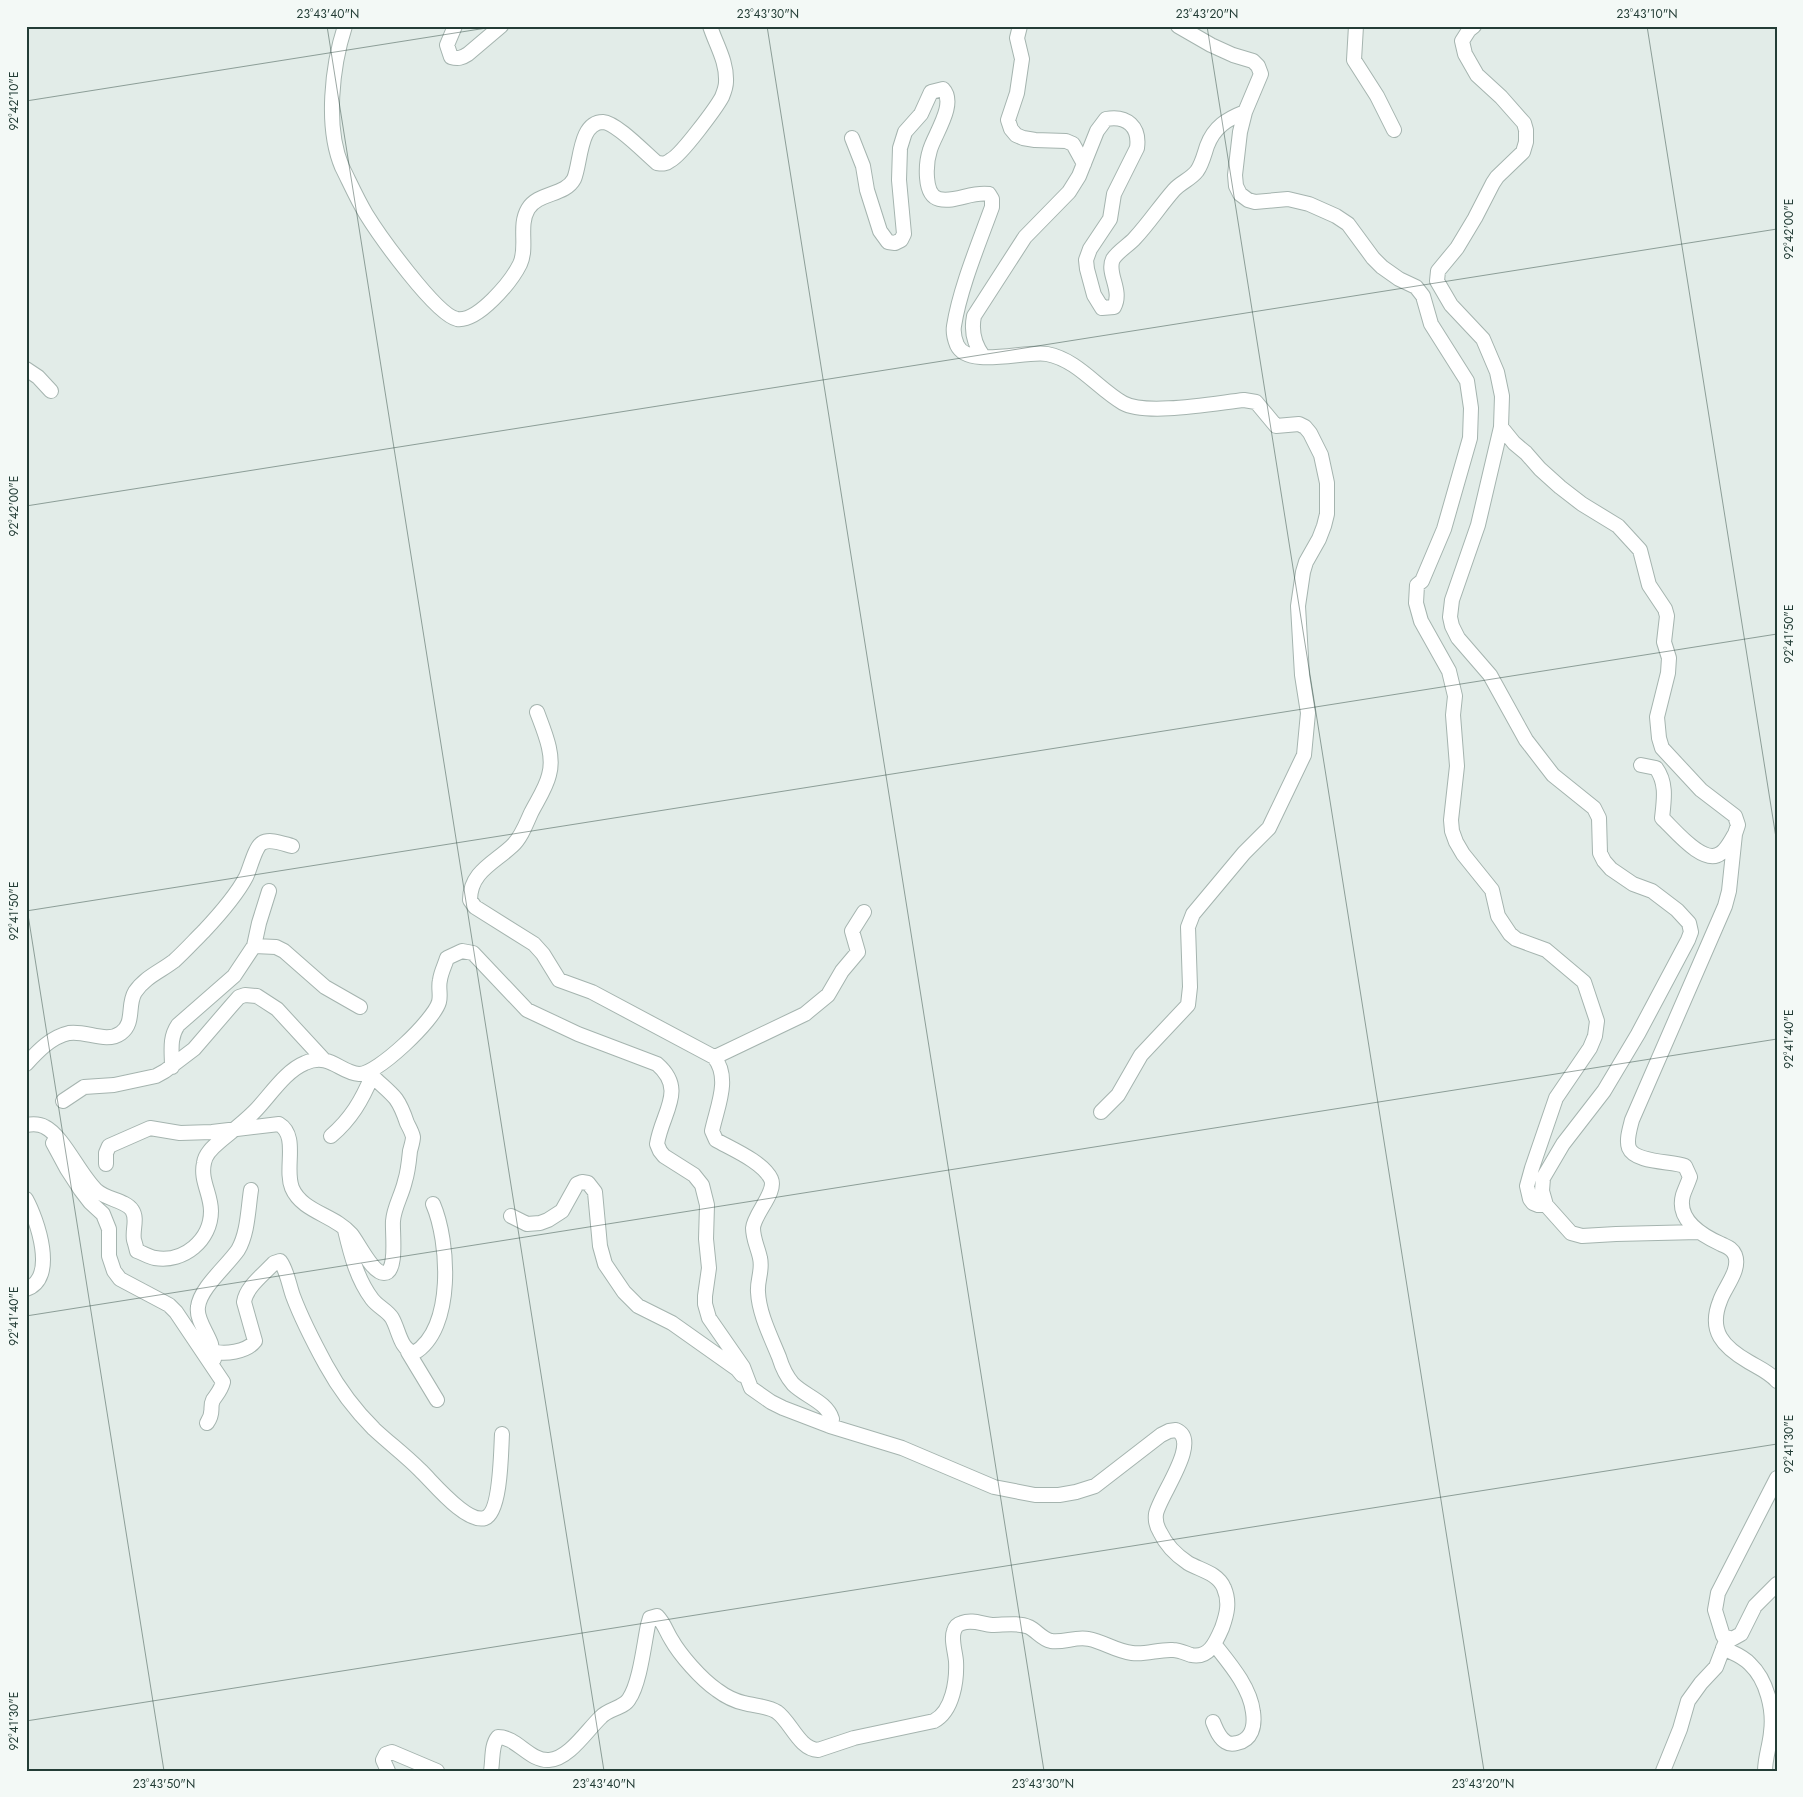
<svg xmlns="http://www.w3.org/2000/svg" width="1803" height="1797" font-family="Jost,sans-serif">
<rect width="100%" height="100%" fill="#e2ece8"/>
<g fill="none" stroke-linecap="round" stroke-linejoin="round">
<defs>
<path id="minor" d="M345,26c-13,40 -20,101 -3,141 8,16 15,32 24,47 13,21 70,101 91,105 21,3 54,-37 63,-55 8,-17 -2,-38 8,-55 10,-17 37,-13 46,-30 7,-16 5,-57 29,-57 14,1 43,32 54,41 6,1 9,1 14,-3 11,-6 45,-52 51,-63 2,-5 4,-10 4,-15 1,-21 -10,-37 -16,-56
M455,26l-8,19 4,12c7,2 11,1 17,-3l33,-28
M1020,26l-3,12 5,21 -5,34 -9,27 3,9 5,6 7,3 12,2 31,1 7,3 11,20
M1178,26l33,19 22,10 20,6 5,5 3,8 -16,38 -5,20 -5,43 1,11 4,8 8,6 7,2 33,-3 21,5 27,12 12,8 25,34 9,9 17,12 17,8 7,9 8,28 36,57 4,27 -1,30 -26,91 -22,52 -5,4 -1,18 5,18 28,50 6,25 -2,19 4,51 -6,54 1,11 4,11 7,12 29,36 6,26 12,18 6,5 30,11 38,32 13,39 -2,15 -5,12 -34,50 -24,70 -5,18 3,13 3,4 5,2h8
M1356,26l-2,34 23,36 17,34
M1474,26l-5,4 -7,11 3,13 12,21 24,22 23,26 2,7v12l-3,10 -26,25 -4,6 -18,35 -18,30 -19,23 -1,10 14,24 32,34 14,33 5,24 -1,31 13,16 12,10 14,16 20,18 22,17 36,22 22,24 9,35 16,24 2,7 -3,26 5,16 -1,15 -11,44 2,21 3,10 39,42 34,26 3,9 -3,9 -6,57 -4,15 -93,214c-2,8 -6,20 -3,28 6,15 43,13 56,18l5,11c-2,6 -5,12 -7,18 -7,25 18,40 38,49 6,3 11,4 14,11 6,15 -11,33 -15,46 -12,30 3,46 29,61 10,6 20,10 28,19
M852,138l11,28 4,24 13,41 8,11 7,1 6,-3 3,-6 -5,-54 1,-32 5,-16 16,-18 10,-22 12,-3c14,15 -9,46 -13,61 -4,12 -7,45 9,49 16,4 33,-8 50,-5l3,5v8c-13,36 -32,81 -38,119 -1,6 1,14 3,19 11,24 69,5 90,9 31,6 50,34 76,49 23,13 93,0 121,-3l12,2 20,24 23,-2 6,3 5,6 11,22 6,28v31l-3,12 -5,13 -13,23 -3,10 -5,34 4,69 6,38 -4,42 -35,73 -25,25 -51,61 -5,13 2,60 -2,18 -47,50 -23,40 -17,17
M983,356c-9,-12 -12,-25 -9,-40l51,-79 44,-45 10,-16 18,-45 9,-12c21,-4 34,8 31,29l-23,46 -4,25 -20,30 -4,11 1,9 7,26 8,13 12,-1c9,-17 -8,-34 -1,-48 5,-8 16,-14 22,-21 14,-15 25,-32 39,-48 6,-7 17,-11 23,-19 5,-7 7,-16 10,-25 7,-19 20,-27 38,-34
M26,369l12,8 13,14
M1501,427l-23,98 -26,75 -2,17 2,9 6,12 32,37 36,65 27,35 41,33 5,10 1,35 4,8 7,8 22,15 19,7 25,19 12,13 2,9 -3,8 -50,94 -34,57 -41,53 -20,34 -1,13 4,14 25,28 11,3 34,-2 83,-2
M537,712c7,19 18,43 12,63 -3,13 -12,26 -18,38 -5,11 -10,25 -19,33 -18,17 -42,26 -42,54l5,7 59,37 9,10 16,26 33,12 122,65c17,21 3,50 -2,74l4,9c16,9 47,22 55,39 6,13 -17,35 -18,49 0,11 5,20 7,30 3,12 -3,22 -2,34 1,22 13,45 21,65 3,10 7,19 14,27 12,12 34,18 39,35l-2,7
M1641,765l15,3c11,15 8,32 6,50 12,11 42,49 59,35 6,-4 10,-13 14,-19
M254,946l22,1 8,4 41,36 35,20
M715,1057l90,-43 23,-19 14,-24 16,-19 -6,-21 12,-19
M26,1064c12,-13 25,-27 43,-31 17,-3 37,11 52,0 14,-10 6,-28 14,-41 10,-15 26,-21 39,-31 10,-9 20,-20 30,-30 15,-16 32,-35 42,-54 4,-8 9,-30 16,-34 8,-5 22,1 30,3
M172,1067c0,-15 -3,-29 6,-42l56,-49 20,-30 5,-23 10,-32
M63,1101l21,-14 30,-2 42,-9 9,-5 29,-22 37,-43 8,-9 6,-2 12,1 20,13 47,51
M26,1125c6,-1 14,-1 19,2 18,9 35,48 51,63 11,10 29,10 36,20 6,9 0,20 2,30 1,3 2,7 3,11 6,2 12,6 18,7 29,5 56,-18 56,-47 0,-17 -11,-31 -7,-48 1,-9 9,-16 15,-21 12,-10 24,-19 35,-30 15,-15 31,-41 51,-49 25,-11 35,10 54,11 19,0 75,-54 80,-72 2,-7 -1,-15 1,-22 1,-8 5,-15 7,-22l15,-7 11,2 54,57 51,24 79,30c30,26 5,48 0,80l3,7 4,5 30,19 8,10 5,20 -1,34 3,29 -4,28v8l4,14 34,49 8,21 20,14 12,6 47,18 72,22 92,39 41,8h24l17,-3 19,-6 66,-51 8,-4 7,-1c26,11 -17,66 -20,84 -1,7 1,13 4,18 6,13 16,23 28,31 12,7 30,10 36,25 6,14 3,26 -2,40 -6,14 -13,31 -31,27 -6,-2 -12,-5 -18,-5 -14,-1 -27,5 -41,3 -16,-2 -28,-11 -43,-14 -13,-3 -25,4 -38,2 -9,-2 -14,-10 -22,-14 -11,-5 -25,-2 -37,-2 -10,-1 -20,-6 -30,-2 -4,1 -7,4 -8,8 -3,8 1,20 2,30 1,19 -3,50 -22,60l-80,17 -36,12c-19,-1 -27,-28 -41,-38 -9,-6 -22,-6 -33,-9 -9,-2 -19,-7 -27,-13 -16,-11 -37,-35 -46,-51 -5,-8 -7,-16 -14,-23l-7,2 -2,7c-4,19 -8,58 -19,74 -5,9 -21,10 -28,18 -14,13 -32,42 -52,43 -20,1 -32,-23 -51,-23 -7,8 -5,23 -7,34
M331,1136c20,-17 31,-36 41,-60
M53,1143l14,26 13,20 10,13 13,12 6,15v27l5,15 6,8 49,26 7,7 47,70c-2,8 -6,12 -10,18 -4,8 2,12 -6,23
M106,1164v-11l3,-7 41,-18 30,5 32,-1 67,-8c20,12 5,44 13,64 10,24 43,27 59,46 7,8 21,39 33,39 14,0 8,-42 9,-52 1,-14 9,-26 12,-40 3,-9 4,-20 5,-30 1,-4 3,-10 3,-14 -1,-5 -4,-10 -6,-14 -3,-9 -6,-17 -11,-24 -8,-10 -19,-17 -27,-27
M26,1199c11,20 32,80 0,90
M511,1216l16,8 13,-1 8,-3 14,-9 15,-27 5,-2 6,1 7,9 5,54 5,18 19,28 14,14 34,17 65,46 5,6
M345,1230c6,25 12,49 27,69 6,8 15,11 20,19 7,12 8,31 22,35 41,-24 35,-112 19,-149
M212,1351c12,4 35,1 43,-10l-11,-39c2,-15 20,-28 30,-39l6,-2c7,9 9,24 13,35 9,24 21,47 33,69 12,22 30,46 48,64 15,14 31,26 46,41 12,11 46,54 65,48 16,-6 16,-68 17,-84
M408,1352l29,48
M214,1359c-1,-5 -2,-10 -3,-15 -4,-12 -15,-25 -13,-37 2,-19 29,-41 40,-57 10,-17 10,-41 13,-60
M1777,1478l-59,115 -3,17 8,26 9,3 9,-5 14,-28 22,-22
M1723,1648c10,5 20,8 27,16 17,16 24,46 21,68 -1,13 -6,26 -6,39
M1213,1722c3,7 6,16 13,20 3,2 7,2 11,1 15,-3 18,-17 16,-31 -3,-25 -23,-48 -38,-67
M388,1771l-5,-11 3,-6 6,-2 45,19
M1663,1771l17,-42 8,-28 13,-18 15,-16 11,-29"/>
</defs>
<use href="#minor" stroke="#a5b4af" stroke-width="16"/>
<use href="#minor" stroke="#fff" stroke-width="14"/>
</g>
<path fill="none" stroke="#233d36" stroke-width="1" stroke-opacity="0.45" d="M327,26l277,1745M767,26l277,1745M1207,26l277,1745M1647,26l130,818M26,101l473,-75M26,506l1751,-277M26,902l138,869M26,911l1751,-277M26,1316l1751,-277M26,1721l1751,-277"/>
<rect width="1803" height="1797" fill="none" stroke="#f3f9f6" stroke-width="55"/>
<rect x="28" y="28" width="1748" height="1742" fill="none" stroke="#233d36" stroke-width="2"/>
<g font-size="12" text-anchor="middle" fill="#233d36">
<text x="328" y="18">23°43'40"N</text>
<text x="768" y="18">23°43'30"N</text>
<text x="1207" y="18">23°43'20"N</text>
<text x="1647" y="18">23°43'10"N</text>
<text transform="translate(14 101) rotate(-90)" y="4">92°42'10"E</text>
<text transform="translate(1789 229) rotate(-90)" y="4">92°42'00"E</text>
<text transform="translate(14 506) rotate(-90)" y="4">92°42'00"E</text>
<text transform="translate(1789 634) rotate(-90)" y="4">92°41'50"E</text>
<text transform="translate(14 911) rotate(-90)" y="4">92°41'50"E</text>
<text transform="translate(1789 1039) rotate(-90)" y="4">92°41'40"E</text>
<text transform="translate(14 1316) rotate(-90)" y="4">92°41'40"E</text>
<text transform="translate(1789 1444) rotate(-90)" y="4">92°41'30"E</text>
<text transform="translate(14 1721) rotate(-90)" y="4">92°41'30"E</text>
<text x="164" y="1788">23°43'50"N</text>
<text x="604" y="1788">23°43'40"N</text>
<text x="1043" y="1788">23°43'30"N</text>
<text x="1483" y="1788">23°43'20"N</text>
</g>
</svg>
